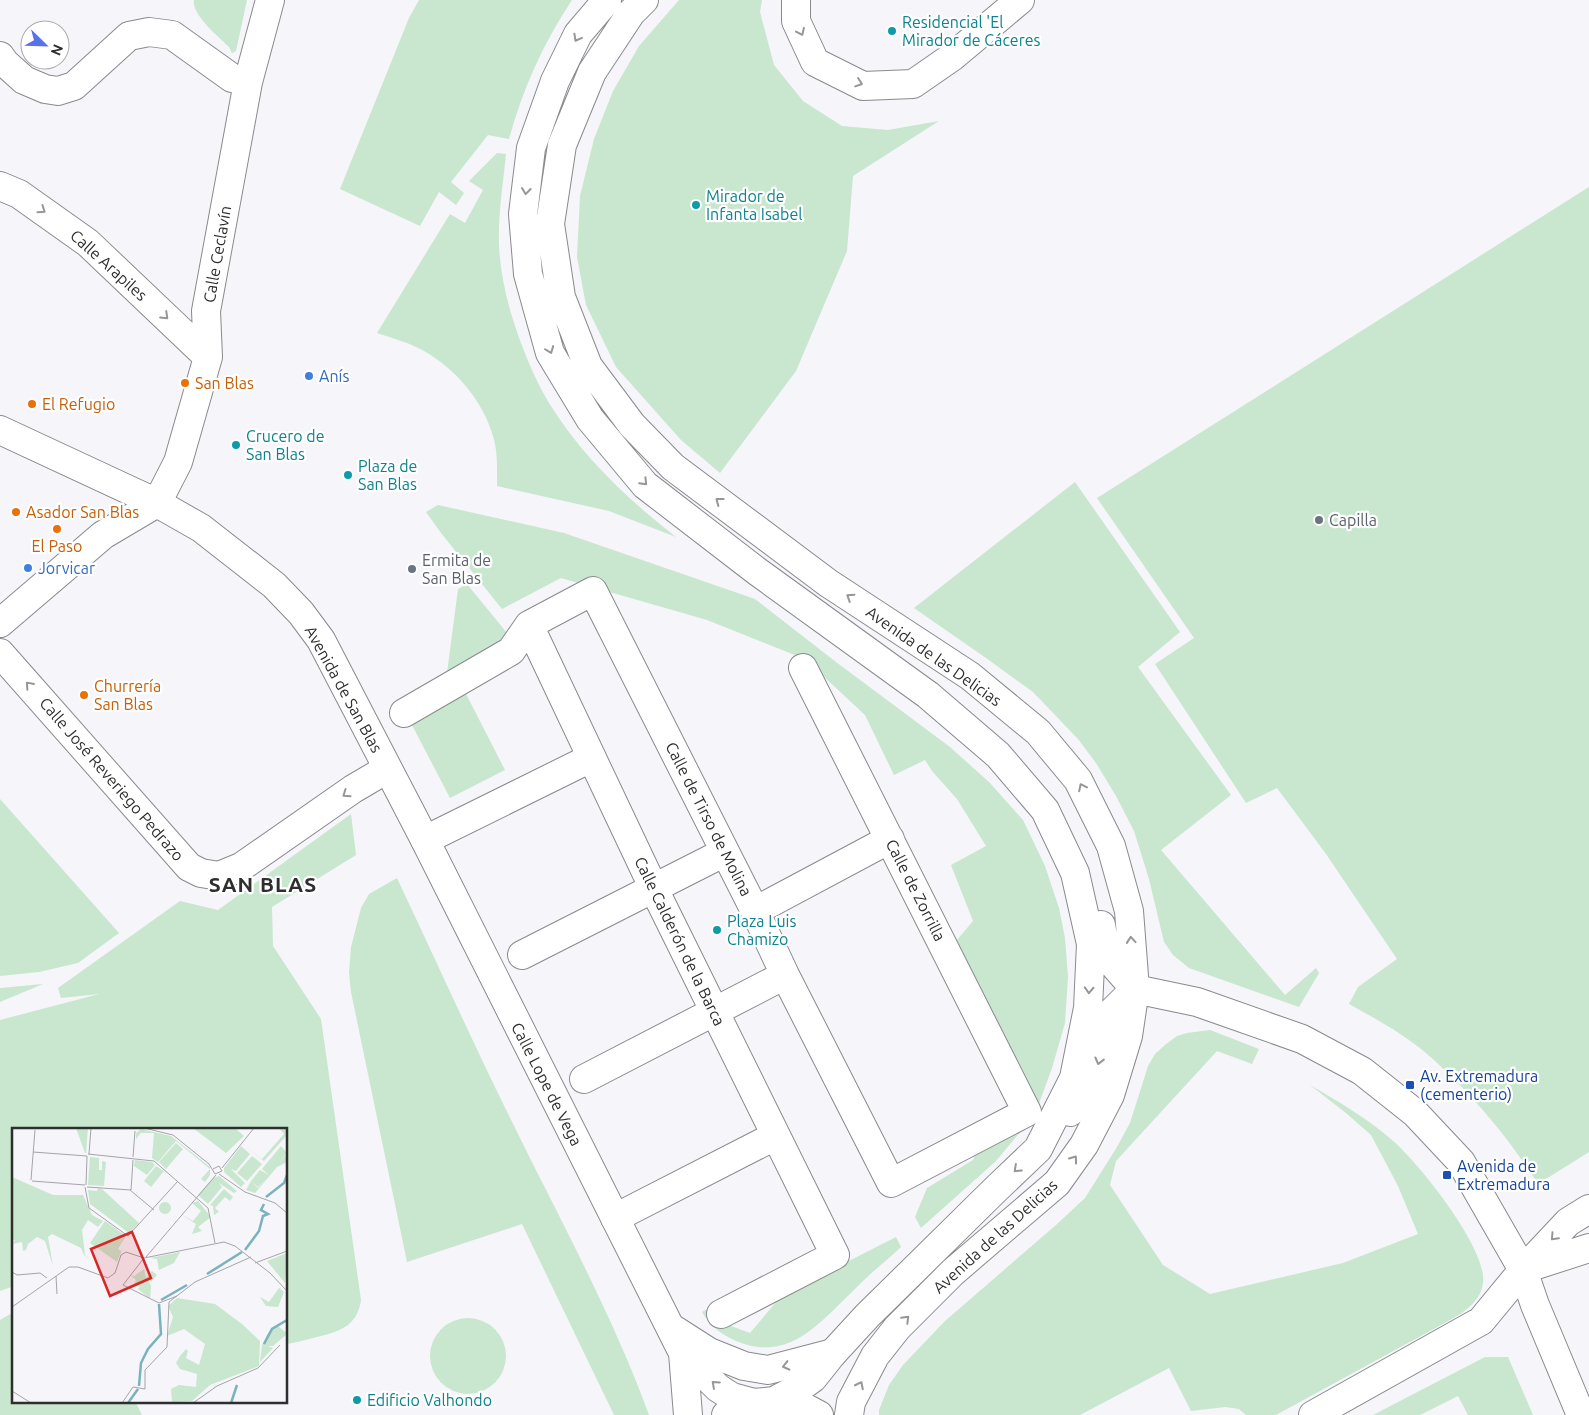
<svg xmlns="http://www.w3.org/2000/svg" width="1589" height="1415" font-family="Ubuntu,sans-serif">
<rect width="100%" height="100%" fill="#f5f5fa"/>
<path fill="#c8e7ce" d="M194,0h53l-11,51 -4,2 -3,-6c-10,-10 -38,-33 -35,-47z
M419,0h153c-29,44 -49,88 -63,139l-21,-4 -37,47 13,11 -8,12 -17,-13 -19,34 -80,-37 69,-171z
M679,0h83l-2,12 14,53 29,36 39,25 46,4 51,-9 -86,55 -6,75 -51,120 -76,102 -39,-33 -65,-73 -30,-62 -9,-48 3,-61 14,-57 19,-48 26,-45z
M497,153l9,1c-3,30 -8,61 -7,91 1,26 7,53 15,78 9,27 20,55 35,80 32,52 78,96 127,134l-67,-26 -112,-25c0,-16 1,-34 -4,-50 -10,-35 -37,-67 -69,-85 -14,-8 -32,-13 -47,-18l73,-119 15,9 18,-33 -14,-9z
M1589,187v965l-51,32c-29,-46 -70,-95 -111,-130 -23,-20 -51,-35 -78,-50l9,-17 39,-28 -71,-105 -49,-66 -31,15 -91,-139 39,-26 -97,-140z
M1075,482l105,150 -42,35 93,128 -70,55 124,145 31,-27 3,5 -20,34 -110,-39 -16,-13 -9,-13 -15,-63 -15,-48 -18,-35 -20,-33 -18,-24 -45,-47 -47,-34 -72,-50z
M438,505l126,28 191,66 81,63 114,85 40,36 33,37 22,46 14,42 6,30 3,39 -3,46 -13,45 -15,41 -80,-169 16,-19 -22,-56 35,-19 -29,-47 -25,-28 -7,-11 -31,15 -29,-60 -60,-56 -98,-39 -146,-42 -59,31 -61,-76 -15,-21z
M467,584l40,49 2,5 -62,35 11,-84z
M464,690l41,80 -55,28 -38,-73 36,-26z
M0,799l119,134 -41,30 -39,9 -39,4z
M351,814l5,41 -84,52 1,39 48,73 40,281c-4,28 -24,32 -48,38 -9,2 -18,5 -27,6v-215h-272v157l-14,5v-271l99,-26 -38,4 -3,-10 122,-87 38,9z
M397,878c41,87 80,174 123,260 45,91 94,181 129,277h-35l-92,-191 -115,38 -56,-270 -2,-19 2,-26 10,-39 8,-14z
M43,984l-43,18v-14z
M1210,1030l49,19 -7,15 -35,-13 -101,110 -6,24 53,80 47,29 133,-31 75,-29 -20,-48 -27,-51 -25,-22 -36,-28c29,17 57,33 82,55 26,22 96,109 91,143 -2,17 -17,28 -31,36l-176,96h-30l-7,-6 -14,-2 -34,4 -22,-43 -89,47h-201v-5l10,-25 14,-20 42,-44 111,-96 29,-27 32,-51 13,-24 18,-57 7,-12 10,-9 12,-9 10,-3z
M1030,1120l-34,41 -75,67 -6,-11 12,-29 46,-28 6,-15z
M896,1237l5,10c-16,15 -33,28 -48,44 -35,33 -64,72 -117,50 -15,-7 -26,-15 -34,-29l7,-4 14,15 27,10 32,-38z
M14,1312v89h121l7,14h-142v-95z
M430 1356a38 38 0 1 1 76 0a38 38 0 1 1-76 0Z
M1485,1357h23l25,58h-65l-10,-19 -38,19h-47z"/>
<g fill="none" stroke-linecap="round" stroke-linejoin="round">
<defs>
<path id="street" d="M796,0v21l19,41 48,24 50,-2 39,-27 68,-57
M0,56l5,7 19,17 21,9 13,2 16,-5 55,-50 20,-4 23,3 60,43 16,4
M0,186l19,8 69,49 120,114
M0,430l157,73 21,-41 30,-105 -2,-46 42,-229 22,-82
M529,625l125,264 181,366 -114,59
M0,653l189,214 12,6 18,3 22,-9 112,-78 34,-20
M404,713l107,-62 18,-26 64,-34 162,320 30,64 106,208 136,-71 -224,-444
M425,840l166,-82
M755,911l135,-72
M522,955l203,-103
M584,1079l201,-104
M615,1218l160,-82
M1313,1415l168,-94 42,-51"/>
<path id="secondary" d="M0,623l103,-88 54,-32 44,25 73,57 27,28 20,27 104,200 258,513 5,62
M1523,1270l12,35 46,110
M670,1327l39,25 35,14 24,4 65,-17
M683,1353l35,35 14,9 22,6"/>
<path id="primary" d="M607,0l-29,34 -23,47 -24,67 -8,66 5,60 22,79 40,66 55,66 113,87 170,123 70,60 47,55 30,63 16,71 -3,64 -14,70 -36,71 -42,40 -129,127 -34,37 -20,25 -11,8 -28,15
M644,0l-13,13 -39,59 -30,73 -12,79 11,73 27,69 44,59 41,42 155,116 142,93 68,56 40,48 33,66 18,65 6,78 -7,47 -18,59 -26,50 -27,38 -104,89 -56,56 -22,28 -24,46 -2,13
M1101,925l6,32 28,32
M1135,989l62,13 105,37 60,32 53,42 46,49 62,108
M1070,1112l23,-29 17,-69 25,-25
M1524,1269l65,-21
M1523,1270l45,-48 21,-13
M726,1415l28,-12 20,-2 28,5 17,9"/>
</defs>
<use href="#street" stroke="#898a8e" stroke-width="30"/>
<use href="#secondary" stroke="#898a8e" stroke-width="30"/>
<use href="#primary" stroke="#898a8e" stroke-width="30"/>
<use href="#street" stroke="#fff" stroke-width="28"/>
<use href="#secondary" stroke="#fff" stroke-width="28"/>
<use href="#primary" stroke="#fff" stroke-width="28"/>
</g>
<defs><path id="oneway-chevron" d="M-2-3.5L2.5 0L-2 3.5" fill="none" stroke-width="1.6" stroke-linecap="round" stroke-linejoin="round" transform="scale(1.25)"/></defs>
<g stroke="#969697">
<use href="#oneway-chevron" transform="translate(801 32) rotate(65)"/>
<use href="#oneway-chevron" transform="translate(577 38) rotate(119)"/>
<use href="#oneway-chevron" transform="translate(859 83) rotate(19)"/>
<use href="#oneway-chevron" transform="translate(526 191) rotate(97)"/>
<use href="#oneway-chevron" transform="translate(42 210) rotate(35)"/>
<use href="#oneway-chevron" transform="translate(165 316) rotate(44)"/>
<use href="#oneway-chevron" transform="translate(550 350) rotate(69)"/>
<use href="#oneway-chevron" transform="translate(644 482) rotate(46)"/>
<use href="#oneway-chevron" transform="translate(719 501) rotate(-143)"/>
<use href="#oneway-chevron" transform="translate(850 597) rotate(-147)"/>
<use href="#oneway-chevron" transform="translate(29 685) rotate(-131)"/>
<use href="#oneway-chevron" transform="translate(1082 787) rotate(-116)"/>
<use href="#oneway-chevron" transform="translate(346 794) rotate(145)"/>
<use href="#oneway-chevron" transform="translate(1131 940) rotate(-95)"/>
<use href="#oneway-chevron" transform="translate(1089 990) rotate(93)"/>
<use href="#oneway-chevron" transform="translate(1099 1061) rotate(104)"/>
<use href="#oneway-chevron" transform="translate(1074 1159) rotate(-54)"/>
<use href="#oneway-chevron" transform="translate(1017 1169) rotate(137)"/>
<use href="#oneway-chevron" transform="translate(1554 1237) rotate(133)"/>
<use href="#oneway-chevron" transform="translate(906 1319) rotate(-45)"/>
<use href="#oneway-chevron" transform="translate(786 1366) rotate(166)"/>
<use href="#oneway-chevron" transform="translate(715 1384) rotate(-138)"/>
<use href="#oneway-chevron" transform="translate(860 1385) rotate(-63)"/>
</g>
<g fill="#0f9aa8" stroke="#fff" stroke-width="2">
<circle cx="892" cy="31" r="5"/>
<circle cx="696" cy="205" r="5"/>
<circle cx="236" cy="445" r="5"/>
<circle cx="348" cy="475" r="5"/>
<circle cx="717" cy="930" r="5"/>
<circle cx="357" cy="1400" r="5"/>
</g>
<g fill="#3f7fe0" stroke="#fff" stroke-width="2">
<circle cx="309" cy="376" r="5"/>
<circle cx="28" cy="568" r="5"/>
</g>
<g fill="#e8710a" stroke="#fff" stroke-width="2">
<circle cx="185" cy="383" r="5"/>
<circle cx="32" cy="404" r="5"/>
<circle cx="16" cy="512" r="5"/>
<circle cx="57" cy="529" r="5"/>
<circle cx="84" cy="695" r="5"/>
</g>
<g fill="#6b7280" stroke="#fff" stroke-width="2">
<circle cx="1319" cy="520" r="5"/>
<circle cx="412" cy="569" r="5"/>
</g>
<g fill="#1a4fb4" stroke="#fff" stroke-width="2">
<rect x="1405" y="1080" width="10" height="10" rx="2.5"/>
<rect x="1442" y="1170" width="10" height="10" rx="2.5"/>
</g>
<g text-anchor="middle" stroke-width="4.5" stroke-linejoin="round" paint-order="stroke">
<g font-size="16" fill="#0d838f" stroke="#fff" text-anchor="start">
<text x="902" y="28">Residencial 'El<tspan x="902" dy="18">Mirador de Cáceres</tspan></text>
<text x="706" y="202">Mirador de<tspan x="706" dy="18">Infanta Isabel</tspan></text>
<text x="246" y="442">Crucero de<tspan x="246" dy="18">San Blas</tspan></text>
<text x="358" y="472">Plaza de<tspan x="358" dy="18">San Blas</tspan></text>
<text x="727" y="927">Plaza Luis<tspan x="727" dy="18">Chamizo</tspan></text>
<text x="367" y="1406">Edificio Valhondo</text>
</g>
<g font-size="16" fill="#2e2e2f" stroke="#fff">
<text transform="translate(217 254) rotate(-80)" y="6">Calle Ceclavín</text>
<text transform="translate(109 265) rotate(42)" y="6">Calle Arapiles</text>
<text transform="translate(934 656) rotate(35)" y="6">Avenida de las Delicias</text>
<text transform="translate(344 689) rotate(61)" y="6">Avenida de San Blas</text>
<text transform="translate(112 779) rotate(49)" y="6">Calle José Reveriego Pedrazo</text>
<text transform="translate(709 819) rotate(63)" y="6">Calle de Tirso de Molina</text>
<text transform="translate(916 890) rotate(63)" y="6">Calle de Zorrilla</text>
<text transform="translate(680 941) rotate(64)" y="6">Calle Calderón de la Barca</text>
<text transform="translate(547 1084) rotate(63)" y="6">Calle Lope de Vega</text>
<text transform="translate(995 1236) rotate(-42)" y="6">Avenida de las Delicias</text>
</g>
<g font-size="16" fill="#366cbe" stroke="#fff" text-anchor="start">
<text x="319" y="382">Anís</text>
<text x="38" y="574">Jorvicar</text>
</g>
<g font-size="16" fill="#c56008" stroke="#fff" text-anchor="start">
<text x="195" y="389">San Blas</text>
<text x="42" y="410">El Refugio</text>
<text x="26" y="518">Asador San Blas</text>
<text x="57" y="552" text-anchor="middle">El Paso</text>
<text x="94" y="692">Churrería<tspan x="94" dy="18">San Blas</tspan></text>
</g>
<g font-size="16" fill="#5b616d" stroke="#fff" text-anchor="start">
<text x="1329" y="526">Capilla</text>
<text x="422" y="566">Ermita de<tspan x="422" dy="18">San Blas</tspan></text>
</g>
<g font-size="16" fill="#164399" stroke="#fff" text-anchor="start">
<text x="1420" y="1082">Av. Extremadura<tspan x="1420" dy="18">(cementerio)</tspan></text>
<text x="1457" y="1172">Avenida de<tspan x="1457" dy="18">Extremadura</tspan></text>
</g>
<g font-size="21" font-weight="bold" letter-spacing="1" fill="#2e2e2f" stroke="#fff">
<text x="263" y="892">SAN BLAS</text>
</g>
</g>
<g transform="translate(12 1128)">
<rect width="275" height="275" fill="#f5f5fa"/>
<path d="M64,0h12l-2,25h-1zM181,0h42l9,8 -18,17zM267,0h8v7l-23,26 -22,-17 20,15 22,-25zM129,1l30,7 39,31v8l-5,7 -4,-3 9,-10 -34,-28 -18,21 -6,-4 2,-25h-13l-5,6v-6zM164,15l7,6 -17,20 -7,-7zM229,18l9,8 -14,17 -5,-2 14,14 -4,4 -17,-15v-4zM269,18l6,7 -7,8 7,-7v8l-10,5 -22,26 -9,-3 5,-9 7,7 7,-8 -7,7 -7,-6 9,-11 9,5 -7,-6zM240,28l10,8 -15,17 -10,-8zM78,29l9,1v12h3v-9l4,1 -2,24 -16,-1zM123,32l17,2 3,3 -8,10 -13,-9zM144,38l8,5 -13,16 -7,-6zM207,48l18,15 -3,2 -15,-10 3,4 -14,17 -10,-9 15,-17zM0,49l41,18h30l9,20 11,6 -5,6 -10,-7 -6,10 3,25 6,6 -7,-6 -3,-7 -29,-14 -4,3 5,29 -8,-25 -8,-4 -9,7 -2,6 -3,1 -1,-9 -10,2 3,-4h-3zM86,60l4,1 37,34 -10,10 -39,-29 -2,-14 9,1zM212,61l9,8 -3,4 -5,-4 -10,11 4,4 -5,3 -1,-9 -3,-1zM186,73l13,16 -13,10 4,4 -10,3 4,-10 -15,-10 12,7 8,-10 -9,-8zM147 80a6 6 0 1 1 12 0a6 6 0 1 1-12 0ZM93,93l21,15 -8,13 3,2 3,-6 -7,17 -27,-19zM168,124l-6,11 -15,7 -2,-11 -7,-1zM275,125v10l-2,20 -18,-22zM132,141l2,9 6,-7 5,4 -6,7 -3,-3 3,7 -1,13 -12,-10 2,-3 -7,1 3,-7 -6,-5 4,1zM267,160l5,4 -6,15 -12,-1 -6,-9 9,5zM165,170l38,6 27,20 18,17 -1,25 -49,19 -18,16 -20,1 -1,-13 8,-4 17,2 1,-13 -17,-5 -4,-6 4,-7 6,-7 2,2 -2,7 13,7 6,-21 -21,-15 -17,7 6,-19 -5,-11zM275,191l-9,7 7,6 2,-2v4l-14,12h-5l5,2 -13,14 2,-17 6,-12z" fill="#c8e7ce"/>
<path fill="none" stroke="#7ab2be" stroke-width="2.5" d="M254,69l18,-14 3,-8M233,122l14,-19 4,-15 5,-2 -7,-4 3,-6M195,146l35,-22M149,172l26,-15M252,216l8,-15 15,-9M127,258l2,-23 7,-14 13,-15 -2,-30M116,275l10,-14M219,275l6,-18"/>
<path fill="none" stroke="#a5a5a9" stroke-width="1" d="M132,0l29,7 36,29 6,10 7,-3 -3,-5 -6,3M21,24l54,4M76,26l66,7 54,47 7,35M77,26l2,-26M121,29l2,-26M210,40l32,-40M207,46l26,18 30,11 12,10M19,52l4,-50M20,53l53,4M74,57l1,-29M73,59l4,21 39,28M75,59l44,3 2,-30M118,62l24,20M116,108l50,-55M134,129l70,-82M132,130l-21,27 36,18 18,-7M243,135l32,-12M0,144l5,3 23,-2 7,5M44,148l1,18M0,179l57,-40h9l30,11 7,-5 6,-18 5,-3 18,6 80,-16 11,4 35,27 17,18M0,238v17M0,263l19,12M110,275l11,-16 12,2v-19l22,-23 2,-45 26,-20 56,-25M181,275l24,-17 41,-18 22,-23"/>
<path fill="#d62828" fill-opacity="0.15" stroke="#d62828" stroke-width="2.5" d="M120,104l19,46 -41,18 -19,-47z"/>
<rect width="275" height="275" fill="none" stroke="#2e2e2f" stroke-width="2.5"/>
</g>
<g transform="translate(45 45) rotate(113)"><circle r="24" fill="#ffffff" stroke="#ababac"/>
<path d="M0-4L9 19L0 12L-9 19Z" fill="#5873e9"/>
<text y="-8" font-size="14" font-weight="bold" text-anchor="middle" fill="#2e2e2f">N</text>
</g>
</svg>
